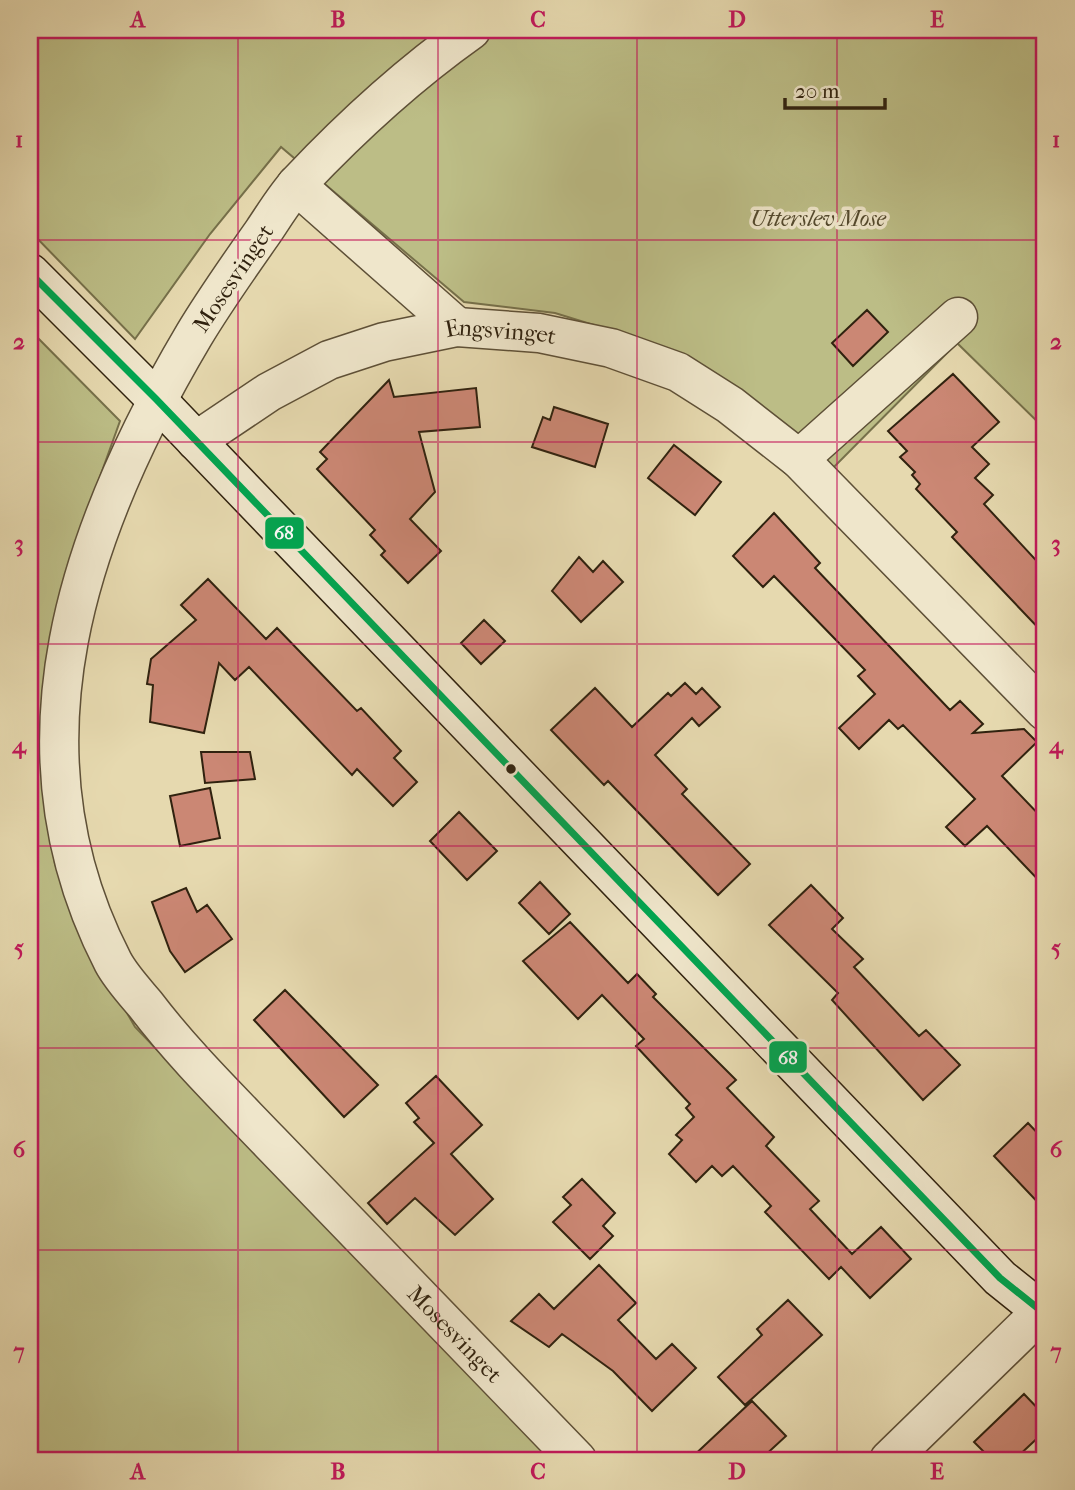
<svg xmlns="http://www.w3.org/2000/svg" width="1075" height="1490" font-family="'IM FELL French Canon',serif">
<rect width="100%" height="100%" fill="#e6d9af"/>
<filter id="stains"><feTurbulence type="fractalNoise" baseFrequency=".00286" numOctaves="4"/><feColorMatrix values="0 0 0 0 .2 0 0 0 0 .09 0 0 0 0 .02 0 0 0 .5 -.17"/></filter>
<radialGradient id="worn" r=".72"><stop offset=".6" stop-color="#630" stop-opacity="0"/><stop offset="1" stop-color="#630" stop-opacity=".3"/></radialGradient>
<path fill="#bcbd86" stroke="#76704a" stroke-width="2" d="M30,30h1015v399l-88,-86 -124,125 -191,-128 -87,-27 -91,-11 -183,-155 -71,87 -75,105 -105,-108z
M30,330l90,91 -47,131 -30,232 12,80 27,70 53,93 417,433h-522z"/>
<path fill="#cb8774" stroke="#30220f" stroke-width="2" d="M867,310l21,22 -35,34 -21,-23z
M953,374l46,48 -27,25 17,17 -14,14 18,17 -9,9 61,66v65l-93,-98 5,-5 -41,-43 4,-5 -8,-9 3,-3 -15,-15 7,-6 -19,-20z
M389,380l5,17 82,-9 4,39 -61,5 16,60 -25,27 31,32 -33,32 -27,-28 4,-4 -15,-16 5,-5 -58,-61 10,-10 -7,-7z
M554,407l54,17 -13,43 -63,-20 11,-30 7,3z
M674,445l47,37 -26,33 -47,-37z
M774,513l46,50 -5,5 135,142 10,-9 23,23 -10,9 51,-4 13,13 -35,34 43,45v66l-58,-61 -22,20 -19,-19 29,-28 -72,-74 -5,4 -9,-9 -30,29 -20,-21 36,-34 -17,-18 7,-6 -91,-94 -11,11 -30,-31z
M579,557l14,15 10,-11 20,21 -42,40 -29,-31z
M208,579l58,60 11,-11 80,83 4,-3 40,43 -7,7 23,24 -24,24 -36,-37 -5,6 -103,-108 -14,13 -16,-17 -15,70 -54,-11 3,-37 -6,-1 4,-25 45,-39 -15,-15z
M484,620l21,21 -24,23 -20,-21z
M685,683l11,11 6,-6 18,19 -21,19 -7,-8 -37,37 32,34 -5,5 68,70 -32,31 -110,-114 -4,4 -53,-55 44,-42 37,39 36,-34 3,3z
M201,752h49l5,27 -50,4z
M210,788l10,50 -40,8 -10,-50z
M459,812l38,39 -30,29 -37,-39z
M540,882l30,32 -21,20 -30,-31z
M811,885l32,33 -11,11 31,30 -9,8 65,69 7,-6 34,35 -37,35 -91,-100 6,-7 -69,-68z
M186,888l11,24 10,-7 25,34 -47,33 -15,-21 -18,-49z
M570,922l58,61 9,-9 19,20 -3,3 83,83 -9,8 47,49 -8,9 53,55 -9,8 42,45 29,-27 30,32 -41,39 -29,-31 -12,12 -64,-67 6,-6 -38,-40 -11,10 -10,-10 -16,16 -27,-28 13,-14 -6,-5 18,-18 -8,-9 4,-4 -54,-58 8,-7 -42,-44 -24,24 -55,-58z
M285,990l93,95 -34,32 -90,-97z
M436,1076l46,49 -31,29 42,45 -38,36 -40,-37 -28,26 -19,-21 66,-60 -20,-21 5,-4 -13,-15z
M1028,1123l17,18v69l-51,-54z
M582,1179l33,34 -12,13 10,10 -23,23 -37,-37 18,-17 -8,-8z
M599,1265l37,38 -18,17 38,39 16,-15 24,24 -44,43 -39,-40 -51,-37 -13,13 -38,-26 28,-27 15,15z
M788,1300l34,35 -77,70 -27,-28 44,-42 -5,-6z
M1024,1394l21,22v15l-31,29h-22l-18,-18z
M752,1401l34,35 -26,24h-71z"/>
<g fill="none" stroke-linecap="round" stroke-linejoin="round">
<defs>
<g id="street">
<path id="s1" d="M471,30c-62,44 -120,97 -172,152 -14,15 -25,34 -36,50 -24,34 -48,68 -69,103 -115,194 -192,412 -81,627 8,15 21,29 32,42 38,50 82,93 125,138 102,106 204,212 307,318"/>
<path d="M296,185l161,142"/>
<path id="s2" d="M196,441l73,-49 60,-32 55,-18 73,-15 82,6 72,15 67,24 52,33 69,54 246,252"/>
<path d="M799,459l159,-142"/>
<path d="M889,1460l156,-152"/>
</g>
<path id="secondary" d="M30,273l126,126 844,879 45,36"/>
</defs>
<use href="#street" stroke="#5e5037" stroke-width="41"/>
<use href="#secondary" stroke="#30220f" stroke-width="41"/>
<use href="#street" stroke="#efe6cb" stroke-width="38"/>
<use href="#secondary" stroke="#efe6cb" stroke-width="38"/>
<defs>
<path id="bus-1" d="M30,273l126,126 844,879 45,36"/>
</defs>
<use href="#bus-1" stroke="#efe6cb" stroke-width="12"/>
<use href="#bus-1" stroke="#00a651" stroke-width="7"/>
</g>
<path fill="none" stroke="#c2185b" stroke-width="2" stroke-opacity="0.55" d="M238,30v1430M438,30v1430M637,30v1430M837,30v1430M30,240h1015M30,442h1015M30,644h1015M30,846h1015M30,1048h1015M30,1250h1015"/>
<circle fill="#30220f" stroke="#efe6cb" stroke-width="2.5" cx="511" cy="769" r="6"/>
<g text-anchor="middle" stroke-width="7" stroke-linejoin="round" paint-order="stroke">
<g font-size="23" font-style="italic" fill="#53492d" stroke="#efe6cb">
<text x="818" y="226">Utterslev Mose</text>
</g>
<g font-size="23" fill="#30220f" stroke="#efe6cb">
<text transform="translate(233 278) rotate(-56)" y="8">Mosesvinget</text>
<text dy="8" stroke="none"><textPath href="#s2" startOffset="332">Engsvinget</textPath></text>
<text dy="8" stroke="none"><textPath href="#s1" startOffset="1584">Mosesvinget</textPath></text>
</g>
</g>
<g stroke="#efe6cb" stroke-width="2.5">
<rect x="264" y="516" width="41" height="34" rx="7" fill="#00a651"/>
<rect x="768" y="1040" width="40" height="34" rx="7" fill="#00a651"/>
</g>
<g font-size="19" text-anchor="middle" font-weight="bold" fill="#fff">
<text x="284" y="539">68</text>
<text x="788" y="1064">68</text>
</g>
<rect width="1075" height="1490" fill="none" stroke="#e6d9af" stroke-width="77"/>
<path d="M785 98v10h100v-10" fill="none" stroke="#30220f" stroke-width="3.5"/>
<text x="795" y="98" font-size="21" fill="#30220f" stroke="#efe6cb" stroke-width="5" paint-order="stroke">20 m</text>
<rect x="38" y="38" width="998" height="1414" fill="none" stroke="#c2185b" stroke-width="2.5"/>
<g font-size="23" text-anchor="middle" font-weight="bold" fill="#c2185b">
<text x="138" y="27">A</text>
<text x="338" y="27">B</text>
<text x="538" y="27">C</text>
<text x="737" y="27">D</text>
<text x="937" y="27">E</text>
<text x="19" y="147">1</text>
<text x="1056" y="147">1</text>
<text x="19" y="349">2</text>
<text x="1056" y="349">2</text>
<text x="19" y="551">3</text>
<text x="1056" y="551">3</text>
<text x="19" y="753">4</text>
<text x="1056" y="753">4</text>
<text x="19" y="955">5</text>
<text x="1056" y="955">5</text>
<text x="19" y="1157">6</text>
<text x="1056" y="1157">6</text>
<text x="19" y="1359">7</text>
<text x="1056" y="1359">7</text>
<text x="138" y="1479">A</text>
<text x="338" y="1479">B</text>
<text x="538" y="1479">C</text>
<text x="737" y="1479">D</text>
<text x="937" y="1479">E</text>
</g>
<rect width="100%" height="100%" filter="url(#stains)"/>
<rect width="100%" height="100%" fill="url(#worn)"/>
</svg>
